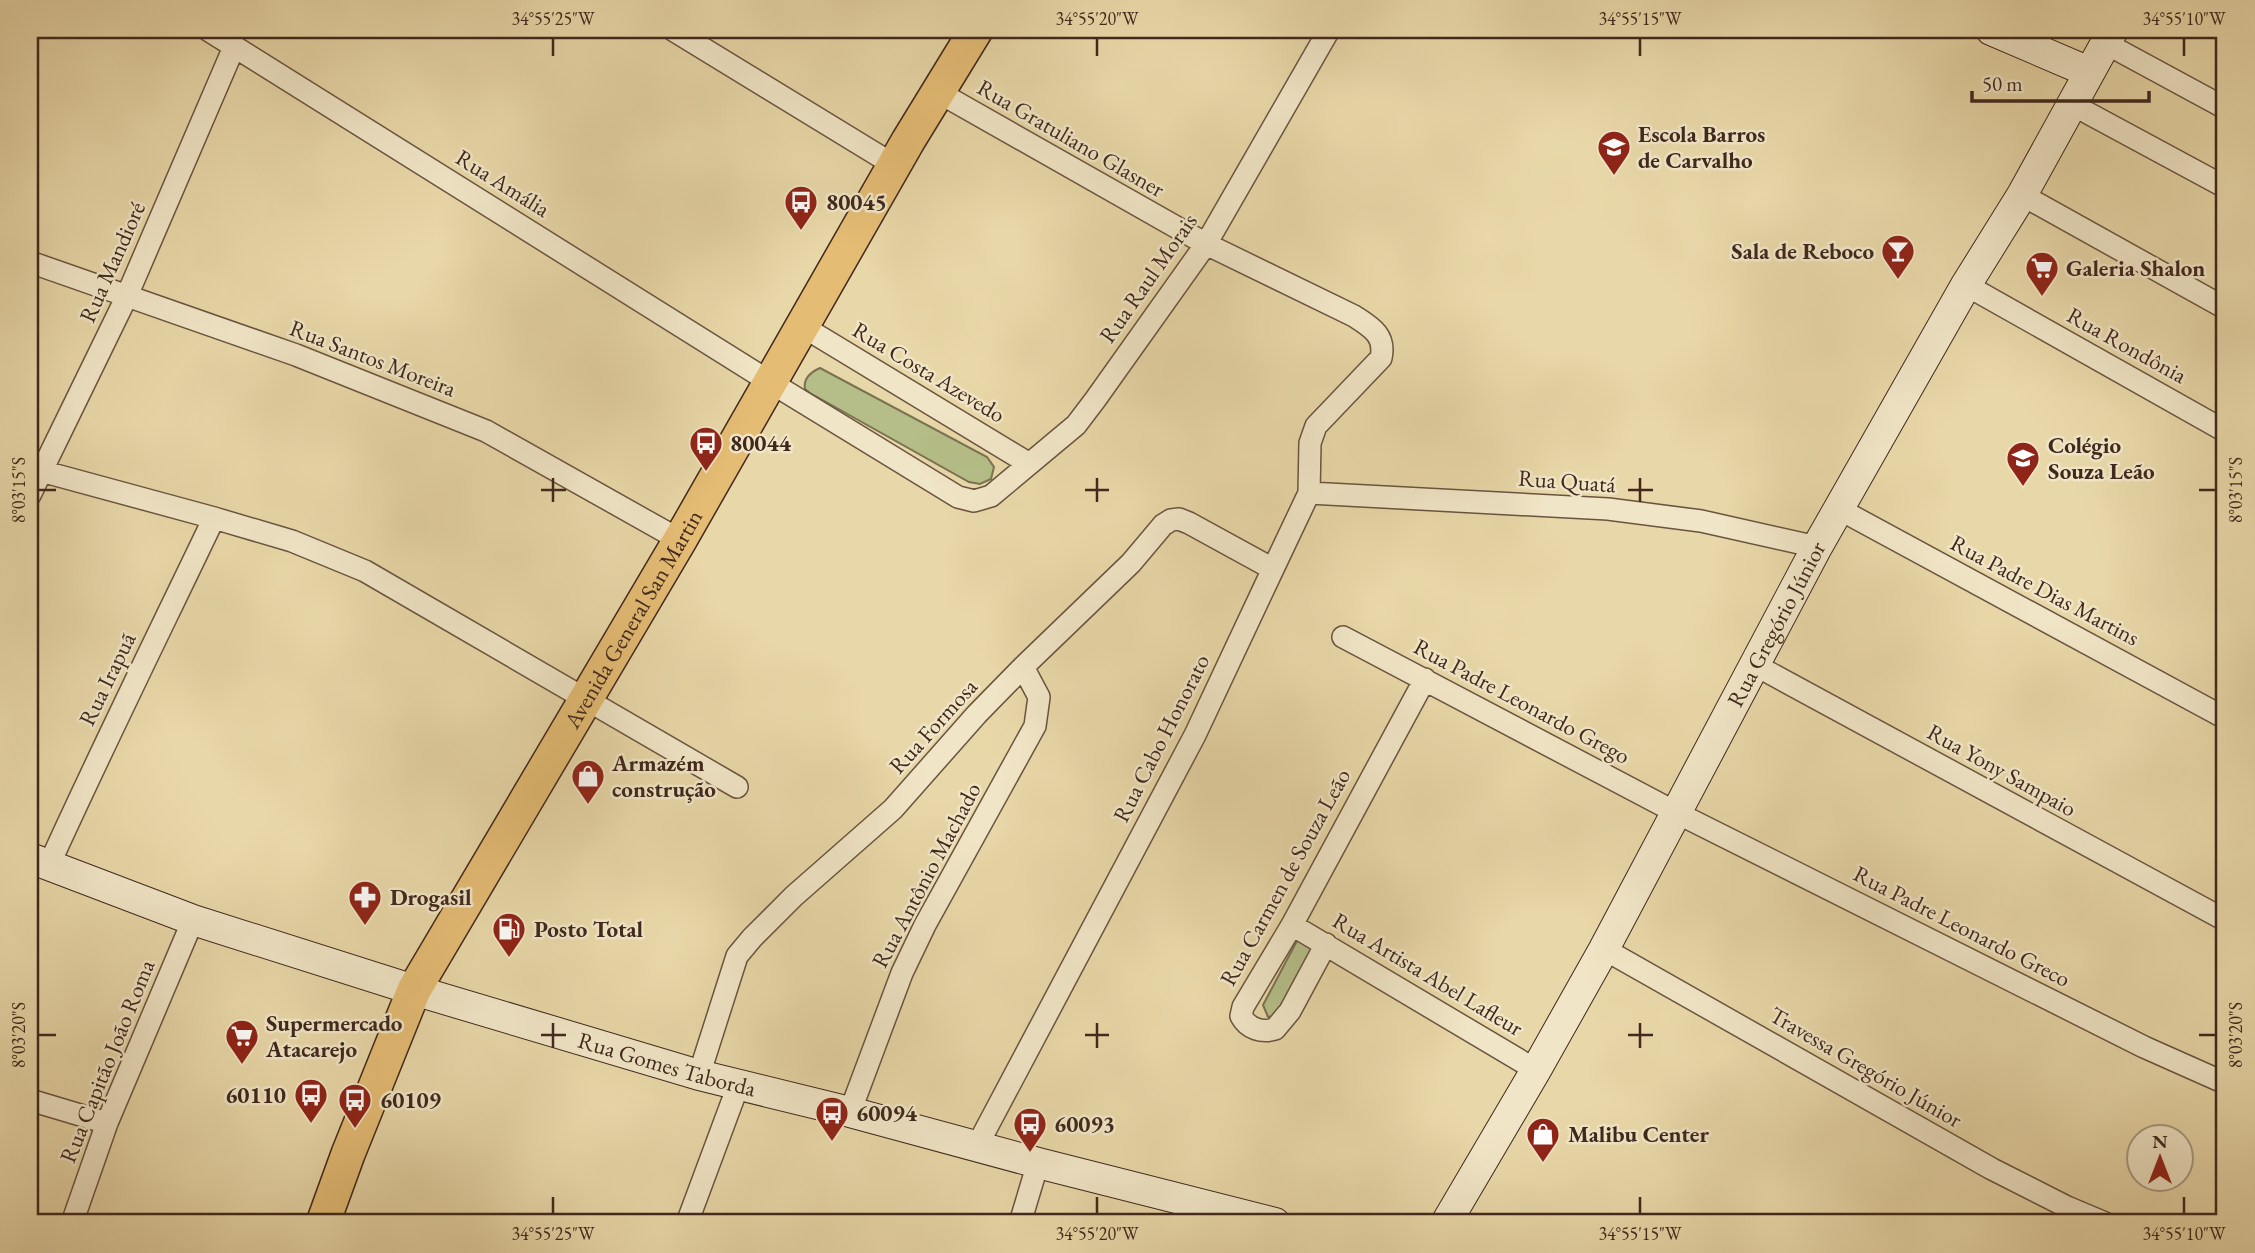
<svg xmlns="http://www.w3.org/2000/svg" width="2255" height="1253" font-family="'EB Garamond',serif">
<rect width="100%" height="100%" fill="#e8d7a8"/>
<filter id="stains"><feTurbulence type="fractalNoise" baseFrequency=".00286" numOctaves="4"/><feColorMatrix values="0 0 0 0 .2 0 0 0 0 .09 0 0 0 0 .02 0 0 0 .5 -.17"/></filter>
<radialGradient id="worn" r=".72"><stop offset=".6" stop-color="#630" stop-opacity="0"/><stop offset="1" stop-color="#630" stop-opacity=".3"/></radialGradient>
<path fill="#b5be88" stroke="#7a7352" stroke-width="2" d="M820,368l167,89 7,10 -3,12 -11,5 -11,-2 -159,-89 -5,-4c-2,-11 6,-17 15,-21z
M1299,937l21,9 -34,68 -18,3 -5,-12z"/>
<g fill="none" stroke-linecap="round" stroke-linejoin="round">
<defs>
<path id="street" d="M208,30l562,352 188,115 16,4 17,-5 85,-71 19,-25 111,-156 123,-214
M673,30l221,135
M2105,43l120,65
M938,92l268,152 148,72c17,11 32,19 27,42l-65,68 -6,17 -1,50 -36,76 -78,166 -218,411
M2073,105l152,82
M2022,195l203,113
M30,262l266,93 190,76 194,109
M1966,285l259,146
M802,326l226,137
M30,468l184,50 78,23 73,30 372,216
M1309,493l299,16 93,12 116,26
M30,495l96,-197 108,-251
M1839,509l386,209
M1343,637l334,176 467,234 81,36
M1755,665l470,255
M49,865c53,-117 110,-232 165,-347
M1292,925l244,145
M1326,944l-36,67 -15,18c-13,4 -27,0 -34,-13l2,-9 49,-82 133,-246
M1604,949l388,220 75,38 38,16
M699,1075l38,-119 15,-18 42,-42 99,-87 84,-95 46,-47 108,-104 32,-38 8,-5 8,-1 10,4 84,46
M30,1100l77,23
M850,1112l52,-139 23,-48 110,-199 4,-29 -16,-30
M72,1223l35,-100 86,-203
M687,1223l51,-137
M1020,1223l18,-60"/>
<g id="secondary">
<path d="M1991,30l98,42"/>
<path id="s1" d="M30,858l163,62 221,70 285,85 151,37 188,51 237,60"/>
<path id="s2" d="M1446,1223l90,-153 68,-121 213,-402 149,-262 56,-90 91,-165"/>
</g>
<g id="primary">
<path id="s3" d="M323,1223l25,-69 66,-164 266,-450 228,-399 68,-111"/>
</g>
</defs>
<use href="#street" stroke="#6a5440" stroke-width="24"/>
<use href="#secondary" stroke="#40281d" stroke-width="32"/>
<use href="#primary" stroke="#40281d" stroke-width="36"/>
<use href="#street" stroke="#f0e5c6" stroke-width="21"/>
<use href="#secondary" stroke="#f0e5c6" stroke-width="30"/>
<use href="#primary" stroke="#e4bc74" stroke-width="33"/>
</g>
<path fill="none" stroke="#40281d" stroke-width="2.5" d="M553,38v18M1097,38v18M1640,38v18M2184,38v18M553,478v24M1097,478v24M1640,478v24M38,490h18M541,490h25M1085,490h24M1628,490h25M2199,490h17M553,1023v25M1097,1023v25M1640,1023v25M38,1035h18M541,1035h25M1085,1035h24M1628,1035h25M2199,1035h17M553,1197v17M1097,1197v17M1640,1197v17M2184,1197v17"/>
<defs>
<symbol id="school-pin" viewBox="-11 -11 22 30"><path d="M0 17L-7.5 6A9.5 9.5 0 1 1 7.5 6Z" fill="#8f2418" stroke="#f0e5c6"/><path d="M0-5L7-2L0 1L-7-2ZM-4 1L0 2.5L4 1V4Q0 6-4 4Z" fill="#fff"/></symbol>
<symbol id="bus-pin" viewBox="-11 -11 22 30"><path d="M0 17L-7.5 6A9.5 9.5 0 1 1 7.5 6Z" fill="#8f2418" stroke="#f0e5c6"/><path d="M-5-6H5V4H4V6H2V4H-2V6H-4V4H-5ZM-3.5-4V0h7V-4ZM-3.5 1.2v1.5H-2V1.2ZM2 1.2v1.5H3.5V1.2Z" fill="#fff"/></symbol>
<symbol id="bar-pin" viewBox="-11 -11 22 30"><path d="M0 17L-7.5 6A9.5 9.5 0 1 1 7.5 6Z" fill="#8f2418" stroke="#f0e5c6"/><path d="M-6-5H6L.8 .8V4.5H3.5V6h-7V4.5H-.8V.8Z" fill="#fff"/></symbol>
<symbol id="supermarket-pin" viewBox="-11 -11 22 30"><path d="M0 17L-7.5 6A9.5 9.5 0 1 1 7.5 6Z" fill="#8f2418" stroke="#f0e5c6"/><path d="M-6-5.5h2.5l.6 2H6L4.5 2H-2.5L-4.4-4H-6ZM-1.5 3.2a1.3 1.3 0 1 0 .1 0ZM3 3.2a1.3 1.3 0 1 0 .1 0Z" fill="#fff"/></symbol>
<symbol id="shop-pin" viewBox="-11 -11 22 30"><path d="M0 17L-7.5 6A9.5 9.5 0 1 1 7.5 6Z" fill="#8f2418" stroke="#f0e5c6"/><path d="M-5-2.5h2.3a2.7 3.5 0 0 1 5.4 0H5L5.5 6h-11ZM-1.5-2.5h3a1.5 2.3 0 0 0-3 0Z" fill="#fff"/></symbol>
<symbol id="pharmacy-pin" viewBox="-11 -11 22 30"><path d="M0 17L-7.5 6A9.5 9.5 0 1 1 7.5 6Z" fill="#8f2418" stroke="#f0e5c6"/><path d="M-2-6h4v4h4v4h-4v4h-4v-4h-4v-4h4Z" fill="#fff"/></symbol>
<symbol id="fuel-pin" viewBox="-11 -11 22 30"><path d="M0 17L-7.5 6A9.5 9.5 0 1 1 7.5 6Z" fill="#8f2418" stroke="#f0e5c6"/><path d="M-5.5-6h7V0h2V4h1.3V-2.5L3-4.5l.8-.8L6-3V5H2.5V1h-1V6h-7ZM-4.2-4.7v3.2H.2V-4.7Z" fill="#fff"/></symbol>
</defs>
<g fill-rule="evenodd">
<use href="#school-pin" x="1595" y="128" width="38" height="52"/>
<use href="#bus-pin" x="782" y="183" width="38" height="52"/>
<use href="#bar-pin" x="1879" y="232" width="38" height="52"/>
<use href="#supermarket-pin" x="2023" y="249" width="38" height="52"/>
<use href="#bus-pin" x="687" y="424" width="38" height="52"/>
<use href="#school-pin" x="2004" y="439" width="38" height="52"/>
<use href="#shop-pin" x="569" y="757" width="38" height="52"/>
<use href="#pharmacy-pin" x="346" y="878" width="38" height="52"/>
<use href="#fuel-pin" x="490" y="910" width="38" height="52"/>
<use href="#supermarket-pin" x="223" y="1017" width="38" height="52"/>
<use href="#bus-pin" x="292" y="1076" width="38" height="52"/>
<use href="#bus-pin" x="336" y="1081" width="38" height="52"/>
<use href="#bus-pin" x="813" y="1094" width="38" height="52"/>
<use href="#bus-pin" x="1011" y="1105" width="38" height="52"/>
<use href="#shop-pin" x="1524" y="1115" width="38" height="52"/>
</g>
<g text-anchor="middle" stroke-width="5" stroke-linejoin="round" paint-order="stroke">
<g font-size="23" font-weight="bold" fill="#40281d" stroke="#f0e5c6" text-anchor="start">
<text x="1638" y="142">Escola Barros<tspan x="1638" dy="26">de Carvalho</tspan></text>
<text x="826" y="210">80045</text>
<text x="1874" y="259" text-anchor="end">Sala de Reboco</text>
<text x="2066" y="276">Galeria Shalon</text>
<text x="730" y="451">80044</text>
<text x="2048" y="453">Colégio<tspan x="2048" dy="26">Souza Leão</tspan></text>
<text x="612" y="771">Armazém<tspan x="612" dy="26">construção</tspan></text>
<text x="390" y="905">Drogasil</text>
<text x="534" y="937">Posto Total</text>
<text x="266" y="1031">Supermercado<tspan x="266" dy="26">Atacarejo</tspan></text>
<text x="286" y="1103" text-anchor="end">60110</text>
<text x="380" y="1108">60109</text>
<text x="856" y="1121">60094</text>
<text x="1054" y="1132">60093</text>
<text x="1568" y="1142">Malibu Center</text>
</g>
<g font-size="23" fill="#40281d" stroke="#f0e5c6">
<text transform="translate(1071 138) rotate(30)" y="8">Rua Gratuliano Glasner</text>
<text transform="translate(503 183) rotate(32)" y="8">Rua Amália</text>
<text transform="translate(112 262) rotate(-66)" y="8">Rua Mandioré</text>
<text transform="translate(1148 278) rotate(-55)" y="8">Rua Raul Morais</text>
<text transform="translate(2127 345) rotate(29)" y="8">Rua Rondônia</text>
<text transform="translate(373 358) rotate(21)" y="8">Rua Santos Moreira</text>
<text transform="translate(929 372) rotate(31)" y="8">Rua Costa Azevedo</text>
<text transform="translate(1567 481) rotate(4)" y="8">Rua Quatá</text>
<text transform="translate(2045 590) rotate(28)" y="8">Rua Padre Dias Martins</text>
<text dy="8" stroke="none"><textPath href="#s3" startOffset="681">Avenida General San Martin</textPath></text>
<text dy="8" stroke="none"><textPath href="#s2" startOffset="684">Rua Gregório Júnior</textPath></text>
<text transform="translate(107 679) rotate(-64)" y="8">Rua Irapuã</text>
<text transform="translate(1522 701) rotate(28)" y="8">Rua Padre Leonardo Grego</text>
<text transform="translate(933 726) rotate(-48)" y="8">Rua Formosa</text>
<text transform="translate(1161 738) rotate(-63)" y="8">Rua Cabo Honorato</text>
<text transform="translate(2002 770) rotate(29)" y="8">Rua Yony Sampaio</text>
<text transform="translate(926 875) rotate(-62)" y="8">Rua Antônio Machado</text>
<text transform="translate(1285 877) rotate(-61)" y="8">Rua Carmen de Souza Leão</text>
<text transform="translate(1962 926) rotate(27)" y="8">Rua Padre Leonardo Greco</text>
<text transform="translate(1428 974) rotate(31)" y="8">Rua Artista Abel Lafleur</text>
<text transform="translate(107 1061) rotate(-68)" y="8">Rua Capitão João Roma</text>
<text dy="8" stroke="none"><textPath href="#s1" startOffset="670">Rua Gomes Taborda</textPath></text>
<text transform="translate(1866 1067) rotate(30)" y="8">Travessa Gregório Júnior</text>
</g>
</g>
<rect width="2255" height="1253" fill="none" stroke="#e8d7a8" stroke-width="77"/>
<g transform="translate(2160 1158)"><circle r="33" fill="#f0e5c6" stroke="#aa9982" stroke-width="2"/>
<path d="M0-5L12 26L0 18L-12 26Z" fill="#8f2418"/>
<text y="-10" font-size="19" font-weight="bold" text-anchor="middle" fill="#40281d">N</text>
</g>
<path d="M1972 91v10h177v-10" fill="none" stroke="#40281d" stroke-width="3.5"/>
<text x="1982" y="91" font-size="21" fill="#40281d" stroke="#f0e5c6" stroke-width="5" paint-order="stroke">50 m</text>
<rect x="38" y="38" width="2178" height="1176" fill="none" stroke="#40281d" stroke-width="2.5"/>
<g font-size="18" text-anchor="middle" fill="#40281d">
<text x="553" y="25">34°55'25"W</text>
<text x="1097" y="25">34°55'20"W</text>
<text x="1640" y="25">34°55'15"W</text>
<text x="2184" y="25">34°55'10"W</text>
<text transform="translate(19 490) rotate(-90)" y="6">8°03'15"S</text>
<text transform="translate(2236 490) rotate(-90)" y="6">8°03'15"S</text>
<text transform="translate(19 1035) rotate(-90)" y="6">8°03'20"S</text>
<text transform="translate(2236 1035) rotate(-90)" y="6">8°03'20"S</text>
<text x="553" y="1240">34°55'25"W</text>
<text x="1097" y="1240">34°55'20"W</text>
<text x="1640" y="1240">34°55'15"W</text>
<text x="2184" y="1240">34°55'10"W</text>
</g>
<rect width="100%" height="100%" filter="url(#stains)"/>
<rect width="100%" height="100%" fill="url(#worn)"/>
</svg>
